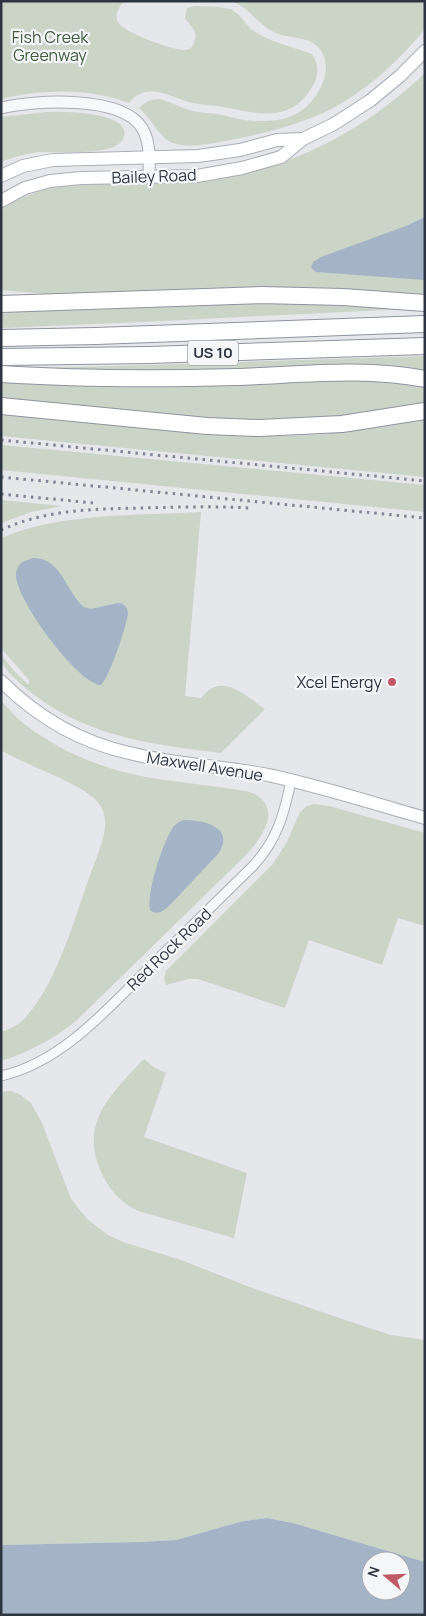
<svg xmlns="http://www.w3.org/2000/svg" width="426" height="1616" font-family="Manrope,sans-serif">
<rect width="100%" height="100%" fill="#e5e7eb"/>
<path fill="#cad4c7" d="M1,1h124c-6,5 -11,14 -7,21 5,11 57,29 68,28 5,-1 7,-4 8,-8 2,-4 2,-8 0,-12 -2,-4 -7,-8 -9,-12l2,-10 8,-2 24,1 12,2 8,6 12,14 11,7 11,5 39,13c7,10 7,23 0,33 -22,38 -57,26 -93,19 -9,-1 -18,-1 -26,-3 -22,-5 -46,-24 -64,0 -40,-15 -86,-14 -128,-4z
M231,1h194v28c-30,36 -69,72 -114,89 -25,10 -54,17 -81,22 -17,3 -40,9 -57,3 -13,-4 -21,-24 -34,-35 6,-6 12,-9 21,-9 11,3 21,9 32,12 10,2 21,2 31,4 11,3 22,6 33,6 13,0 26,0 38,-6 22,-10 45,-48 23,-69 -11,-10 -30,-7 -43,-14 -17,-8 -25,-25 -43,-31z
M425,73v225l-295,-6 -84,2 -45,-4v-80c55,-38 115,-23 177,-27 95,-5 179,-45 247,-110z
M46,112c13,-1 90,-1 77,27 -8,18 -67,12 -85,13 -13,2 -25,5 -37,10v-45z
M266,299l138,10 -261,13 -142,6v-17l86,-1 161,-8z
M425,356v17l-372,-4 -28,-1 91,-2z
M1,378h345l62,6 17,3v20l-54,10 -109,7 -261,-25z
M1,415l235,21h49l45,-2 -1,-5 96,-14v62l-424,-41z
M1,445l424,40v27l-424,-42z
M1,500l61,6 -31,6 -30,11z
M201,512l-16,184 16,2c21,-27 43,-3 64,11l-44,44c-74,-9 -140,-17 -199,-68 -8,-8 -21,-17 -21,-30l15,18 13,12v-5l-28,-32v-110c63,-26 133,-22 200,-26z
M1,701c8,7 14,16 22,22 33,26 76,45 118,53 36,7 73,9 109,16 34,14 13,44 -3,62l-170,166c-23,19 -48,32 -76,41v-29c10,-3 19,-8 26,-16 31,-37 46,-93 62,-138 6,-17 14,-34 16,-51 1,-8 -1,-16 -5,-22 -12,-20 -76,-40 -99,-55z
M314,804l15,2 96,27v93l-27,-8 -16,47 -73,-25 -24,68 -87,-29h-10l-22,6 -2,-7 2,-7 107,-107 14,-22 13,-30 7,-6z
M144,1059l11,9 11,5 -22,64 103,36 -13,65 -96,-27c-16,-8 -27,-19 -35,-35 -26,-52 8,-82 41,-117z
M10,1091l9,3 12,9 11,20 29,76 16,20 21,16 15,7 58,18 66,26 98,34 46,15 34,5v222l-132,-39 -26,-5 -24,3 -67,19 -35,2 -140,3v-453z"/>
<path fill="#a4b4c6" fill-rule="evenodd" d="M425,217v63l-109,-8 -5,-4 2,-6 8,-5 85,-31z
M33,558c28,-1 33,34 51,49l7,2 27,-6c5,0 9,3 10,9 0,10 -19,67 -27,73 -23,-1 -84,-84 -85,-109 0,-6 2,-10 6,-14z
M184,820c21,0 52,8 34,34l-50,53c-6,5 -12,8 -18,3 -4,-17 14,-71 24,-84 3,-3 6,-5 10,-6z
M267,1518l26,5 132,39v53h-424v-70l140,-3 35,-2 67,-19zM371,1561h30v30h-30z"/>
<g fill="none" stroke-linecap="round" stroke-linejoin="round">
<defs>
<path id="minor" d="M1,1076c62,-14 108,-69 151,-111 34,-33 67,-66 101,-99 24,-26 31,-51 38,-85"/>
<path id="tertiary" d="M1,108c33,-8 121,-13 141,20 9,15 7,32 7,49"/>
<path id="secondary" d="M1,176l22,-10 30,-6 145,-4 42,-6 37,-10 26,-1
M1,201l24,-13 25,-7 31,-3 116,-2 45,-8 39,-11 22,-18 31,-15 37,-24 29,-24 25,-25
M1,681c35,35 79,61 128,72 44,11 90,13 134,21 55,11 108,29 162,44"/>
<path id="motorway" d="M1,304l260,-9 82,2 82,6
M1,338l95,-2 329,-12
M1,357l147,-2 277,-9
M1,374c78,5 157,5 235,3 63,-2 127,-10 189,2
M1,406l206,20 52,2 83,-4 83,-13"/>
</defs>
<use href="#minor" stroke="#aaaeb5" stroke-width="11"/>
<use href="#tertiary" stroke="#aaaeb5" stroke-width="13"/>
<use href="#secondary" stroke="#aaaeb5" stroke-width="14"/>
<use href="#motorway" stroke="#8e94a0" stroke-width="18"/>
<use href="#minor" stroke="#f7f8f9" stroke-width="9"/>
<use href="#tertiary" stroke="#f7f8f9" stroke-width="11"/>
<use href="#secondary" stroke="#fff" stroke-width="12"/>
<use href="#motorway" stroke="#fff" stroke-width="16"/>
<path stroke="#808693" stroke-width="3" stroke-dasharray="2.5 5" stroke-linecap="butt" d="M1,440l424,41
M1,477l424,41
M1,494l92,9
M1,530c46,-21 93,-21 142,-22 35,-1 71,-2 106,0"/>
</g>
<circle fill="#c05966" stroke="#f4f6f8" stroke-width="2" cx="392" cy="682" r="5"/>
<g text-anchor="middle" stroke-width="4.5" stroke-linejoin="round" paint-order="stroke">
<rect fill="#f4f6f8" stroke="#696f79" stroke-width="1" x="188" y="340.5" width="50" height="25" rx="4"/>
<g font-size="15" font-weight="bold" fill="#2e3542">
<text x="213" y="358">US 10</text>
</g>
<g font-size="16" fill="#425c3d" stroke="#f4f6f8">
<text x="50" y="43">Fish Creek<tspan x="50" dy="18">Greenway</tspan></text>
</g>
<g font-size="16" fill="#2e3542" stroke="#f4f6f8">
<text transform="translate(154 176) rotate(-2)" y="6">Bailey Road</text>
<text transform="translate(205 766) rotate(9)" y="6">Maxwell Avenue</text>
<text transform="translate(169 949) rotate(-44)" y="6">Red Rock Road</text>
</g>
<g font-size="16" fill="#2e3542" stroke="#f4f6f8" text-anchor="end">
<text x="382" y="688">Xcel Energy</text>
</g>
</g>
<rect width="426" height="1616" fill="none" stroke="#2e3542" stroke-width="5"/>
<g transform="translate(386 1576) rotate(289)"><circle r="24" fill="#f4f6f8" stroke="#a5a9af"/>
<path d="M0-4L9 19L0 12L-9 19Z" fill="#c05966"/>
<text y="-8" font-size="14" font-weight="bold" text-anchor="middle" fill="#2e3542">N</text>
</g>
</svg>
